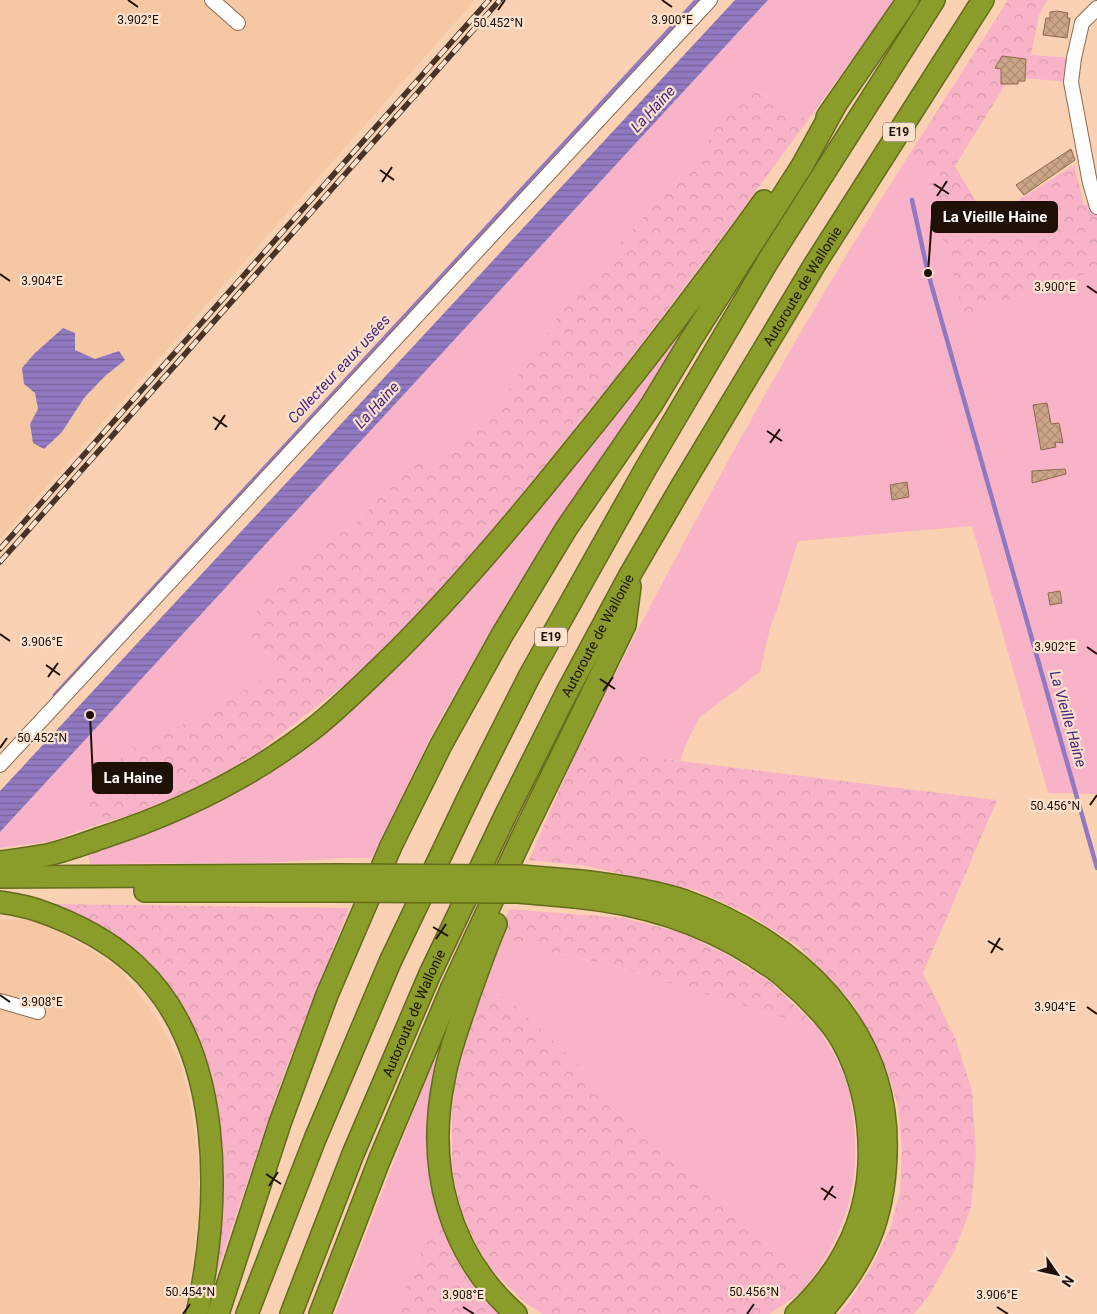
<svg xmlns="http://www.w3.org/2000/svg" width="1097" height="1314" font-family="Roboto,sans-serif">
<defs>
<pattern id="forest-crowns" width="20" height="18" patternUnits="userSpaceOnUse" patternTransform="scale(1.25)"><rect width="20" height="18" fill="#f9b3c9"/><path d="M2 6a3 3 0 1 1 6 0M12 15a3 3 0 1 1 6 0" fill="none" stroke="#d599ab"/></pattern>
<pattern id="water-rules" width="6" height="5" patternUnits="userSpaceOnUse" patternTransform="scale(1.25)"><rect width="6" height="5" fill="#9179c2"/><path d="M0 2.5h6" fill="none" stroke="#76629c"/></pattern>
<pattern id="building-cross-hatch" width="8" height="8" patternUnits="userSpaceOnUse" patternTransform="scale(1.25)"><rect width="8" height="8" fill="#cca587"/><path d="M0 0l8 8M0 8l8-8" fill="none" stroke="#af8d73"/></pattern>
</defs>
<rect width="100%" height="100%" fill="#fad1b2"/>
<path fill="#f6c7a3" d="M0,0h475l-475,539z
M0,919l38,1 56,32 28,19 37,51 12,23 10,21 7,26 8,46 3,38v34l-10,82 -5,22h-184z"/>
<path fill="#f9b3c9" d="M768,0h127l-87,120 -27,-17 -28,-14 -35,27 -12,32 -139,154 -36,56 -31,44 -64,64 -50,25 -37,39 -26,5 -62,113 23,18 -83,50 -69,31 -46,68 8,11 -46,16 -48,6v-16z
M909,155l19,26 35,135 134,-46v524l-49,-1 -76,-267 -174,15 -22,72 -6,15 -10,44 -60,45 -14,27 -6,17 -102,-14c102,-202 209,-402 331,-592z
M679,329l7,3 -41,65 -132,195 -78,136 -63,130h-26l-81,5 -175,1 -3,-13 55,-16 51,-21 37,-19 93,-65z
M501,937l40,13 77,17 201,62c8,14 18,29 24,44 7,16 9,34 11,52 6,59 -9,110 -45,157l-299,-282 -27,-12z
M474,954l-29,98 -5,157 -47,105h-58z"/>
<path fill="url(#forest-crowns)" d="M1008,0h40l-9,15 -8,40 43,3 -3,24 -61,-5 -55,89 32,54 87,-55 10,40 13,-4v69l-134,46 -35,-134 -19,-27z
M752,89l29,14 27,17 -100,136 -92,121 -119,147 -43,52 -102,103 -93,72 -36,22 -37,19 -51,21 -41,13 -8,-11 4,-25 42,-43 69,-31 83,-50 -23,-18 -15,-18 16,-28 29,-37 32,-30 26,-5 37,-39 32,-28 18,3 64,-64 31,-44 36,-56 139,-154 12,-32z
M578,747l102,14 317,39 -74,173 33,67 16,51 4,63 -5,53 -16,43 -27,47 -14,17h-76l11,-12 22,-34 20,-41 9,-36 2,-42 -4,-43 -9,-29 -15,-35 -23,-41 -53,-55 -50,-32 -53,-24 -109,-24 -57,-6z
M52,904l297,4 -67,171 -73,217 10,-163 -4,-40 -28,-78 -24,-33 -108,-72z
M509,909l115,9 55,14 46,22 44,27 50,48 -201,-62 -77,-17 -40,-13z
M483,988l27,12 299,282 -11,12 -28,20h-228l-18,-12 -35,-35 -20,-37 -10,-26 -7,-38v-54l4,-35 9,-35z
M440,1209c4,13 6,26 11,38 8,23 30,52 48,67h-106z"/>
<path fill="url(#water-rules)" d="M735,0h33l-768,832v-41z
M63,328l12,5v17l20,9 24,-8 6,9 -20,16 -21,22 -22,34 -18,17 -11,-6 -3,-19 8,-15 -3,-16 -11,-9 -2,-16 12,-14z"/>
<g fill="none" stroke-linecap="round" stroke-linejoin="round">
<path stroke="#9179c2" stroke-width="4.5" d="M912,200l16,73 169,595
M55,695l642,-695"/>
</g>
<path fill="url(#building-cross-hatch)" stroke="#8e694d" d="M1057,11l11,2 -1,5h3l-3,20 -24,-3 3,-17h4v-6z
M1002,56l24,3 -1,22h-7v3h-17v-15l-6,-1z
M1071,149l4,11 -51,35 -8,-10z
M1047,403l4,21 8,-1 4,20 -8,-1 1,5 -15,3 -8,-45z
M1065,469l1,5 -34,9v-12z
M907,482l2,15 -17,3 -2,-15z
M1060,591l2,12 -12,2 -2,-12z"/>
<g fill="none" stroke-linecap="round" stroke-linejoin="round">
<defs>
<path id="minor" d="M212,0l26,23
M1097,8l-15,15 -8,35 -3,24 19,101 7,24
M0,765l710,-765
M0,1001l38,11"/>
<g id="highway">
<path d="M827,117l81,-117"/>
<path d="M0,862c15,-2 31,-4 47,-7 18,-4 36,-11 54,-17 77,-25 149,-60 213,-110 24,-19 47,-42 69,-63 63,-61 119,-127 174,-195 72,-88 141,-177 207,-269"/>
<path d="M0,877l339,-2"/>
<path d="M581,881c34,4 71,9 104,20 111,40 206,127 201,253 -2,68 -22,109 -66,160"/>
<path d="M145,891h187"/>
<path d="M575,897c63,6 124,24 178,58 8,6 18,11 25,17 8,6 15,14 23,20 15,15 31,31 41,49 21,37 29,82 27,124 -3,60 -30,109 -73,149"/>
<path d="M0,902c12,2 25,4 37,8 35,12 71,30 98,55 91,83 86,238 62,349"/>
<path d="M496,924c-10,23 -18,47 -27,71 -9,28 -20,55 -25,84 -18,88 4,175 72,235"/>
<path d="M218,1314l62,-191 47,-128 64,-149 50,-101 61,-110 64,-106 86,-125 38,-63 112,-175 33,-60"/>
<path d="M247,1314l68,-175 75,-177 82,-172 58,-115 116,-207 122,-207 166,-261"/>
<path id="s1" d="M291,1314l62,-160 76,-178 78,-164 59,-118 65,-121 49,-84 135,-225 168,-264"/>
<path d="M320,1314l59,-153 73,-174 70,-150 103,-212 5,-39"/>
</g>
</defs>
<use href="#minor" stroke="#8f6a4e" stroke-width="16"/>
<use href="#highway" stroke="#646b1d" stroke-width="24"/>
<use href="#minor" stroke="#fff" stroke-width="14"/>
<use href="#highway" stroke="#8a9c2a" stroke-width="21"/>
<defs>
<path id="rail" d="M0,549l489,-549
M0,562l500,-562"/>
</defs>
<use href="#rail" stroke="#473426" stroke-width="5.5"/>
<use href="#rail" stroke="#fbe2cf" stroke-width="4" stroke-dasharray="11" stroke-linecap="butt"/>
<defs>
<path id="highway-bridge" d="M339,875l182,1 60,5
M332,891l186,1 57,5"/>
</defs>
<use href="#highway-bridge" stroke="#646b1d" stroke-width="24" stroke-linecap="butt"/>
<use href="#highway-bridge" stroke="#8a9c2a" stroke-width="21"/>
</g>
<path fill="none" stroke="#1e1006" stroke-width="2" d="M128,0l10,7M662,0l10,7M498,10l7,-10M380,170l14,10M382,182l10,-15M934,184l15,10M937,196l10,-15M0,274l10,7M1087,286l10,7M213,417l14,10M215,430l10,-15M767,431l15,10M770,443l10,-14M0,634l10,7M1087,647l10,7M46,665l14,10M48,677l10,-14M600,679l15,10M603,691l10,-14M0,748l7,-10M1090,805l7,-10M433,927l15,9M436,939l10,-15M988,941l15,9M991,953l9,-15M0,995l10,7M1087,1007l10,7M266,1174l15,10M269,1186l9,-14M821,1188l15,10M824,1200l9,-14M463,1307l11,7M997,1307l11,7M183,1314l7,-10M747,1314l7,-10"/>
<g text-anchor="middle" stroke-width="4.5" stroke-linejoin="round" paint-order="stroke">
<g fill="#fbe2cf" stroke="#604f42" stroke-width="1">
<rect x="883" y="122.5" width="32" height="19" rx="4"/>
<rect x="535" y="627.5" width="32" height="19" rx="4"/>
</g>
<g font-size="12" font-weight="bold" fill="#1e1006">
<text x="899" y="136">E19</text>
<text x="551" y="641">E19</text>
</g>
<g font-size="14" fill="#1e1006" stroke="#fbe2cf">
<text dy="5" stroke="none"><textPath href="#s1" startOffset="1150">Autoroute de Wallonie</textPath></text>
<text dy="5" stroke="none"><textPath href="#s1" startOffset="745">Autoroute de Wallonie</textPath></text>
<text dy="5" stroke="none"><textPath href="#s1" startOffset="325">Autoroute de Wallonie</textPath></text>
</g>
<g font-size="15" font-style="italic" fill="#48237b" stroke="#fbe2cf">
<text transform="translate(653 109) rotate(-47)" y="5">La Haine</text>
<text transform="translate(339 369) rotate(-47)" y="5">Collecteur eaux usées</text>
<text transform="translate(377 405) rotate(-47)" y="5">La Haine</text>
<text transform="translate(1068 719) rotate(74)" y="5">La Vieille Haine</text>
</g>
</g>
<g font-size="12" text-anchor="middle" fill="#1e1006" stroke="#fbe2cf" stroke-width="4.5" stroke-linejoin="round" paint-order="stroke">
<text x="138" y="24">3.902°E</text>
<text x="672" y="24">3.900°E</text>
<text x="498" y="27">50.452°N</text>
<text x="42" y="285">3.904°E</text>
<text x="1055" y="291">3.900°E</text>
<text x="42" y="646">3.906°E</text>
<text x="1055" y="651">3.902°E</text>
<text x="42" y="742">50.452°N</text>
<text x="1055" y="810">50.456°N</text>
<text x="42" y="1006">3.908°E</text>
<text x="1055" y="1011">3.904°E</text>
<text x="190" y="1296">50.454°N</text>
<text x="754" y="1296">50.456°N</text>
<text x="463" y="1299">3.908°E</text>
<text x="997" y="1299">3.906°E</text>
</g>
<path fill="none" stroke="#1e1006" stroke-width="2" d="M928 273L932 217M90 715L93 778"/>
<g fill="#1e1006" stroke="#fbe2cf" stroke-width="2">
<circle cx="928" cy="273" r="5"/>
<circle cx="90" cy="715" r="5"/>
</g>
<g fill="#1e1006" stroke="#1e1006" stroke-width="2">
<rect x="932" y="202" width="125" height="30" rx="5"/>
<rect x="93" y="763" width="79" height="30" rx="5"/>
</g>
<g font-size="15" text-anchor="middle" font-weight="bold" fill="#fff">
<text x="995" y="222">La Vieille Haine</text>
<text x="133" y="783">La Haine</text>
</g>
<g transform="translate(1057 1274) rotate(124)" stroke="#fbe2cf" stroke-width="4" paint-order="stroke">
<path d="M0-4L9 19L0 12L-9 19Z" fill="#1e1006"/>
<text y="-8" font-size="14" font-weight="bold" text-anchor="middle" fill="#1e1006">N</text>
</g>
</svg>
